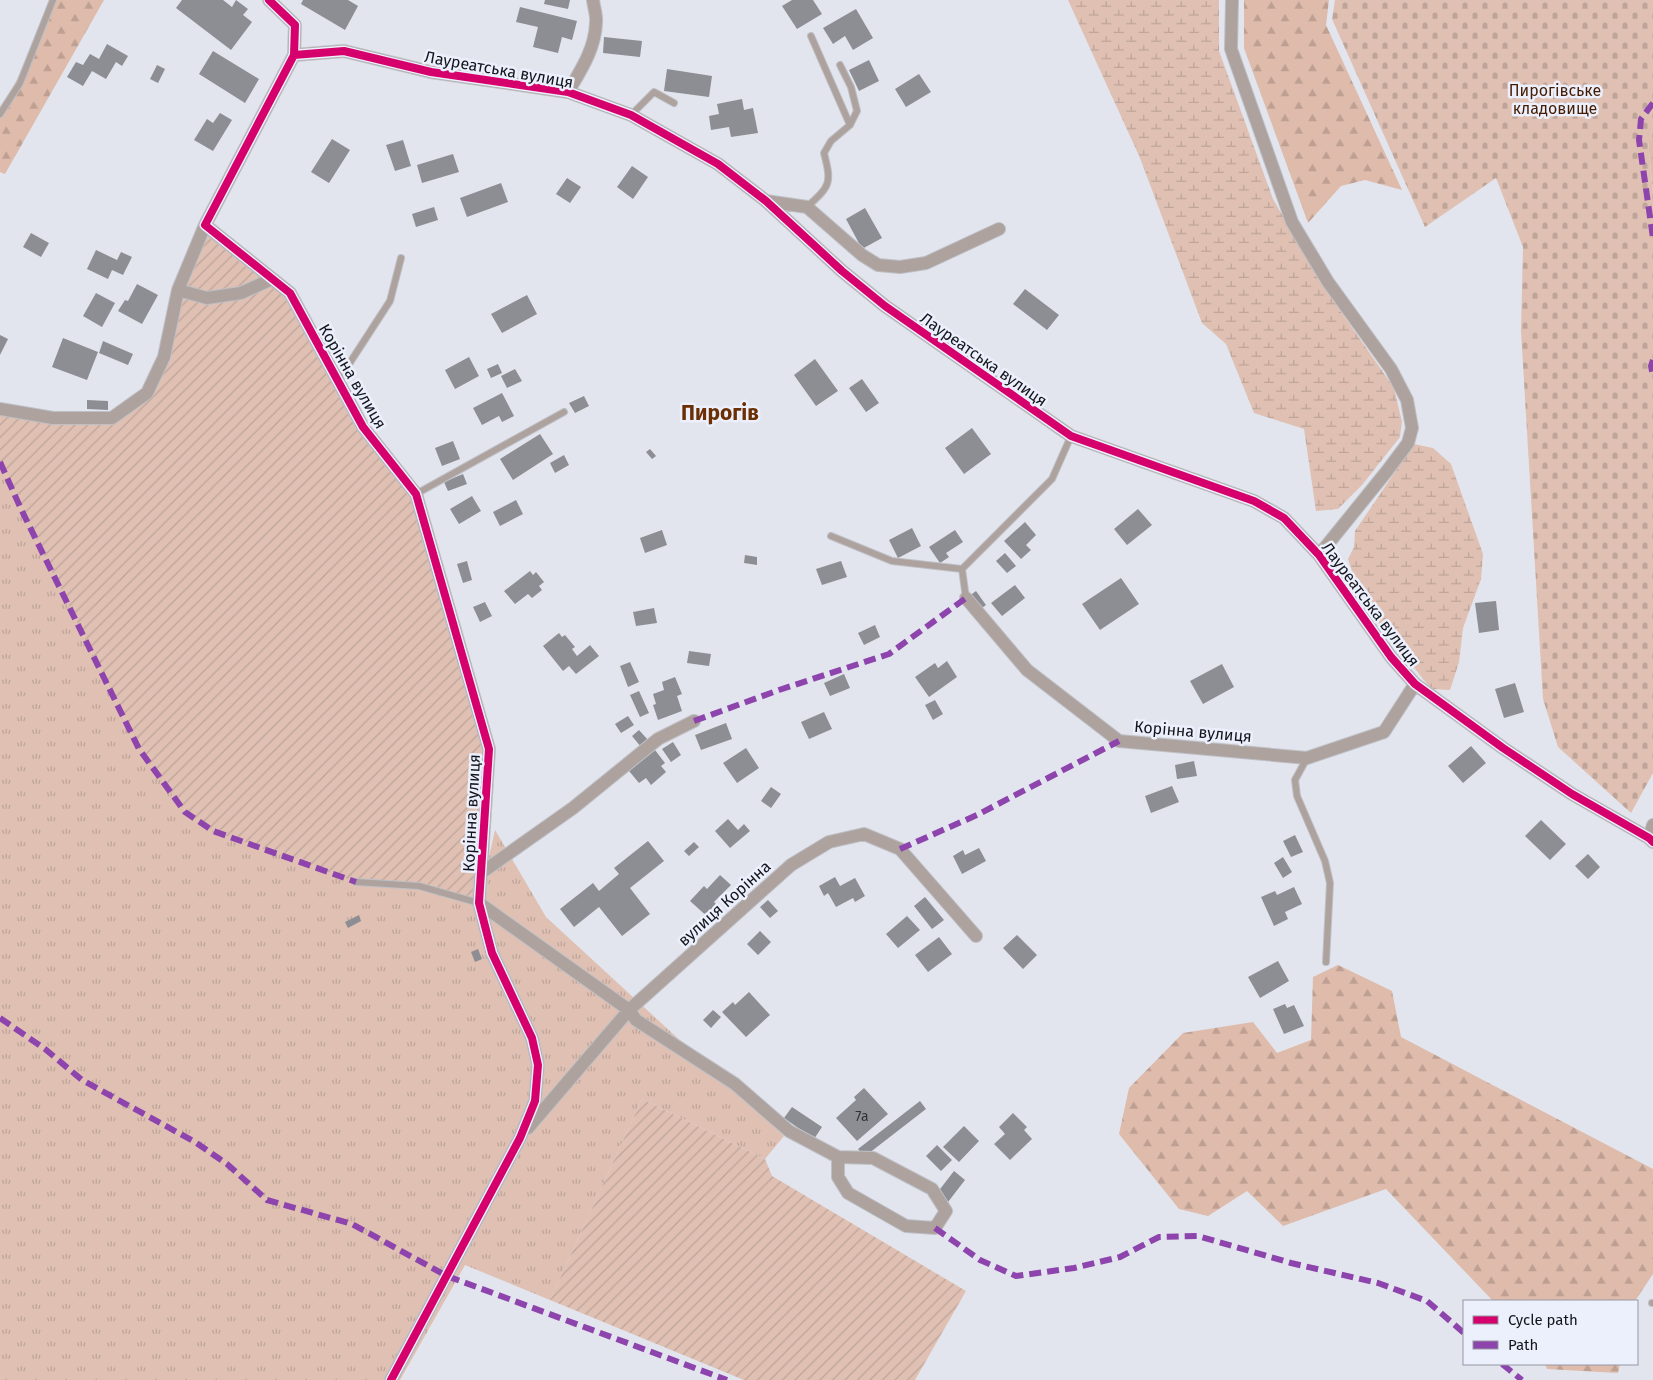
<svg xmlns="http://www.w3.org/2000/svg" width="1653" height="1380" font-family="'Fira Sans',sans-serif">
<defs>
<pattern id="grass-tufts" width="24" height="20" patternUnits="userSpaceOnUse" patternTransform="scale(1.25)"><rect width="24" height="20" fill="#dfc0b3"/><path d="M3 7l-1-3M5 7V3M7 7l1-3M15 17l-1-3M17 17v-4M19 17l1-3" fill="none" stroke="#bea499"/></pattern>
<pattern id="forest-firs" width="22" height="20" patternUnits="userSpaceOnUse" patternTransform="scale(1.25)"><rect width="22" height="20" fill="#debbab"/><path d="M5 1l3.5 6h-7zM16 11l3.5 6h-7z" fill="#bea093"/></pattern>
<pattern id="wetland-marsh" width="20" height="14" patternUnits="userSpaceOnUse" patternTransform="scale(1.25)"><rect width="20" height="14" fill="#dfc0b3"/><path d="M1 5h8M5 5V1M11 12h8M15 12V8" fill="none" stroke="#bea499"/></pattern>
<pattern id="cemetery-stones" width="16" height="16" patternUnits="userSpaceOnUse" patternTransform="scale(1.25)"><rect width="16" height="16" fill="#dfc0b3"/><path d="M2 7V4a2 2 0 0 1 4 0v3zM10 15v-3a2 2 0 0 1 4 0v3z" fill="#bea499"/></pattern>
<pattern id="garden-furrows" width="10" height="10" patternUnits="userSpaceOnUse" patternTransform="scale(1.25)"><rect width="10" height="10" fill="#dfc0b3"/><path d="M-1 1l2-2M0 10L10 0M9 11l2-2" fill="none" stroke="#bea499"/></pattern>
</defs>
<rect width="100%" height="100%" fill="#e2e5ed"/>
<path fill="url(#grass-tufts)" d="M0,462l21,47 118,240 280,137 60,16 16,-72 51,87 238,219 -19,23 -123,-60 -92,201 -85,-35 -65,115h-400z"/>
<path fill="url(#forest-firs)" d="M53,0h51l-99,174 -5,-2v-65l9,-10z
M1244,0h85l-3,25 76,165 -37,-10 -24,6 -33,37 -64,-175z
M1653,139v54l-5,-53z
M1338,965l54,26 9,46 252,132v105l-18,27h-142l-107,-112 -103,37 -36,-35 -39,25 -29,-7 -60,-75 10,-46 54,-55 70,-11 24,31 34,-13 2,-63z
M1545,1364h75l-2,9 -71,-4z"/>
<path fill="url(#wetland-marsh)" d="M1068,0h151v51l54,148 48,84 73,105 8,34 -2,15 -38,48 -24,24 -22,2 -12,-82 -50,-16 -28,-69 -24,-21 -62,-165z
M1414,444l19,4 18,16 32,90 -2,25 -18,49 -4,34 -9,28 -19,-1 -68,-86 -15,-44 6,-12 1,-16z"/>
<path fill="url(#cemetery-stones)" d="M1335,0h318v139l-5,2 5,52v580l-22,40 -73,-66 -15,-48 -22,-368 2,-84 -27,-69 -71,49 -93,-208z"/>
<path fill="url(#garden-furrows)" d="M205,225l85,68 48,88 78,113 73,255 -10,154 -60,-17 -63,-4 -143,-51 -28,-19 -46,-63 -118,-240 -21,-47v-53l112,9 35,-25z
M642,1099l123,60 7,17 194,115 -51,89h-171l-194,-80z"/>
<path fill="#8c8e93" d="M182,0h41l9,7 4,-7 12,9 -5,6 9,7 -21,28 -55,-42z
M303,0h45l10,6 -13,24 -44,-26z
M545,0h25l-2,9 -24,-5z
M792,0h21l9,14 -25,15 -15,-23z
M520,7l57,14 -5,19 -10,-3 -4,16 -25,-6 5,-20 -22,-5z
M856,9l17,29 -20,12 -8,-14 -12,8 -10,-16z
M604,37l38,4 -2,16 -37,-4z
M107,44l21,12 -6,10 -6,-4 -10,17 -14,-8 -9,15 -16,-9 9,-15 7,3 7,-11 9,5z
M213,51l46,28 -14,24 -46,-29z
M869,60l10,21 -20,10 -10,-21z
M157,65l8,4 -7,14 -8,-4z
M667,69l45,7 -3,21 -45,-6z
M919,74l12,18 -25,15 -11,-18z
M742,99l2,11 9,-2 5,25 -27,4 -2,-10 -18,3 -2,-14 10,-2 -2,-10z
M220,113l12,7 -19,31 -19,-11 13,-21 6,4z
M332,139l18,11 -21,33 -18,-11z
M403,140l8,26 -16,5 -9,-26z
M453,154l6,18 -37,11 -5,-18z
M632,166l16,11 -15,22 -16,-12z
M567,178l14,9 -11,16 -14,-9z
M501,183l7,19 -41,15 -7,-19z
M434,207l4,13 -22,7 -4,-13z
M865,208l17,30 -20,11 -16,-30z
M31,233l18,10 -8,14 -18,-10z
M96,250l21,10 4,-8 11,5 -9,18 -11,-5 -4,9 -21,-10z
M137,284l21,11 -16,29 -24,-13 7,-11 3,1z
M1025,289l34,26 -12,15 -34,-26z
M96,293l19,10 -13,24 -19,-11z
M527,295l10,19 -35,19 -11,-19z
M0,335l8,4 -8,16z
M63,338l35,14 -11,28 -35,-13z
M103,341l30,13 -5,11 -29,-12z
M469,357l10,19 -24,13 -10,-19z
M815,359l23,32 -22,15 -22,-31z
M498,364l4,9 -11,5 -4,-9z
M515,369l7,12 -15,7 -6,-12z
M862,379l17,24 -13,9 -17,-24z
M502,393l12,23 -12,6 -3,-6 -17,9 -9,-17z
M584,396l5,10 -14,7 -6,-10z
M87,400l21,1v9l-21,-1z
M972,428l19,26 -27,20 -19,-26z
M540,434l13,20 -40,26 -13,-21z
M453,441l7,18 -18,7 -7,-18z
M650,449l6,7 -4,3 -6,-7z
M564,455l5,10 -14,8 -5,-10z
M463,474l4,10 -19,7 -4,-9z
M472,496l9,15 -22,13 -9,-15z
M516,500l7,14 -23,12 -7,-14z
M1138,509l14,16 -25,20 -13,-16z
M1025,522l11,13 -10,10 5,5 -10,9 -17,-18z
M912,528l9,18 -23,12 -9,-18z
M662,530l5,15 -22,8 -5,-15z
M955,530l8,12 -17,11 3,4 -9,6 -11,-16z
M1005,553l11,13 -9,7 -11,-12z
M745,555l12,2v8l-13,-2z
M467,561l5,19 -9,3 -6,-19z
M841,561l6,16 -25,8 -6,-16z
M530,571l3,4 3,-3 8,10 -5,4 3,4 -10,8 -4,-4 -13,10 -11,-13z
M1121,578l18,26 -39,26 -18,-26z
M1015,585l10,13 -23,18 -11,-13z
M976,591l10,14 -8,6 -10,-14z
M1496,601l3,29 -20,3 -4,-30z
M485,602l7,14 -12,6 -7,-15z
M654,608l3,15 -21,3 -3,-14z
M875,625l5,12 -16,8 -6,-12z
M559,633l3,4 3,-2 10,12 -3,2 5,7 13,-11 9,11 -23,18 -7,-8 -6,5 -20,-25z
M689,651l22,3 -2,12 -22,-3z
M947,661l10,16 -28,20 -14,-20 20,-14 3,5z
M630,662l9,20 -11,5 -8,-21z
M1222,664l12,23 -31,17 -13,-23z
M844,674l6,14 -20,8 -6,-13z
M675,677l7,17 -5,2 5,15 -24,9 -5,-15 3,-1 -3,-10 11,-4 -2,-8z
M1515,683l9,29 -20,6 -9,-29z
M639,691l10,22 -9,4 -10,-22z
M935,700l8,14 -10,6 -8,-15z
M824,712l8,17 -23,10 -8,-17z
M628,716l6,9 -13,8 -6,-9z
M726,723l6,16 -31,11 -6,-15z
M639,730l9,10 -7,7 -9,-11z
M673,742l8,13 -10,7 -9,-13z
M1471,746l15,17 -23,20 -15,-17z
M746,748l13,20 -22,15 -14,-20z
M655,750l10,13 -4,3 5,6 -15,13 -5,-7 -7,5 -10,-12z
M1194,761l3,15 -20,3 -2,-14z
M1172,786l7,16 -28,11 -6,-17z
M771,787l10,7 -10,14 -10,-7z
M728,819l10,11 6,-6 6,7 -20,17 -15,-17z
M1541,820l25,24 -16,16 -25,-24z
M1295,835l8,17 -12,5 -8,-16z
M648,841l16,20 -34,27 20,26 -28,22 -23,-29 -25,20 -14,-18 33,-26 6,8 20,-17 -5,-6z
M694,842l5,5 -10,9 -5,-5z
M979,848l7,13 -24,13 -9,-18 10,-6 2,5z
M1588,854l12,13 -12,12 -13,-13z
M1283,857l9,15 -9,6 -9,-15z
M720,875l11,10 -17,17 6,6 -10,11 -20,-18 14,-15 3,3z
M835,877l5,9 15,-8 10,18 -10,6 -2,-4 -17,9 -8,-14 -4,3 -5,-10z
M1294,887l8,17 -17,8 3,7 -14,7 -13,-29 14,-6 2,4z
M925,897l19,23 -12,9 -18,-23z
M768,900l10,11 -8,7 -10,-11z
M359,915l2,6 -13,7 -3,-6z
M907,916l13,14 -22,18 -12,-14z
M760,931l11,11 -13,13 -11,-11z
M1017,935l20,20 -14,14 -20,-21z
M939,937l13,17 -24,18 -13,-17z
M478,949l4,10 -7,3 -4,-10z
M1278,961l11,20 -29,17 -12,-21z
M749,992l21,23 -24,22 -24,-25 11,-10 2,3z
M1285,1004l2,4 7,-3 10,21 -20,8 -11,-25z
M713,1010l8,7 -10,11 -8,-8z
M864,1088l24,26 -31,27 -21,-23 20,-18 -2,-3z
M920,1101l6,8 -62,48 -6,-8z
M792,1107l30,20 -8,12 -30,-21z
M1013,1113l14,14 -3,3 8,9 -22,21 -16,-16 11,-10 -6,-7z
M964,1126l15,15 -20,21 -16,-15z
M937,1145l15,15 -11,11 -15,-15z
M954,1171l11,9 -17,22 -11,-9z"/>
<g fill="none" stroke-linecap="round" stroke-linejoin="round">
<defs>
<path id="lane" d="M811,36l39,89
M0,114l20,-31 33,-83
M631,115l23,-23 20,11
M807,207c23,-21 25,-23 17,-54l7,-12 19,-16 7,-14 -6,-24 -11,-22
M338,381l52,-80 11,-43
M416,494l148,-82
M831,536l61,25 70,8
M966,598l-4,-29 90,-90 19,-43
M1307,758l-12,22 2,16 28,65 5,22 -4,79
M356,882l63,4 60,17
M1652,1303h1"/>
<path id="street" d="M269,0l26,25 -1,30 -89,170 85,68 73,134 53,67 73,255 -10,154 13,50 40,85 6,27 -3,36 -15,37 -129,242
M1232,0l-1,49 61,173 36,60 63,87 16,31 5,28 -4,15 -21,28 -68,84
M294,55l50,-4 87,21 137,20 63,23 87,49 48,37 76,70 43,35 186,130 183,65 30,17 35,37 72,102 24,27 88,64 69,46 77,44 4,4
M568,92c13,-22 27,-43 28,-69 1,-7 -2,-15 -3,-23
M766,201l41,6 55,48 16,10 22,2 26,-4 73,-34
M178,290l29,8 34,-5 31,-14
M0,409l53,9h59l35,-25 17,-36 14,-67 27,-65
M966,598l61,72 92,71 188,17 77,-26 31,-48
M1649,838l4,-13
M481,873l92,-65 85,-69 36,-18
M479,903l150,107 7,10 99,64 54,47 49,26v20l10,16 58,33 29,2 11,-17 -14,-22 -59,-31 -35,-1
M528,1128l101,-118 162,-145 38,-23 35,-8 36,15 76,87"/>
</defs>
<use href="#lane" stroke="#bec0c6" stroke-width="8"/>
<use href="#street" stroke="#bec0c6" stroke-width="14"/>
<use href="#lane" stroke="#ada29e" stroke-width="6"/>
<use href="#street" stroke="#ada29e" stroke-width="12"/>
<path stroke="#8e44ad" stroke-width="6" stroke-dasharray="12 6" stroke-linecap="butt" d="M1653,103l-12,16 -2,21 14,98
M1653,360l-2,6 2,10
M0,462l21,47 118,240 46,63 28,19 143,51
M694,721l85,-31 110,-36 77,-56
M900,849l77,-34 142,-74
M0,1018l45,31 37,31 113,62 32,22 40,36 85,24 95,52 280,104
M935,1228l45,32 36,16 58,-8 46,-11 39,-20 39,-1 93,27 87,20 49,18 37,32
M1502,1364l20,16"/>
<defs>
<path id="cycleway" d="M269,0l26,25 -1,30 -89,170 85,68 73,134 53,67 73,255 -10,154 13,50 40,85 6,27 -3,36 -15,37 -129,242
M294,55l50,-4 87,21 137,20 63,23 87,49 48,37 76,70 43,35 186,130 183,65 30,17 35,37 72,102 24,27 88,64 69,46 77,44 4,4"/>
</defs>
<use href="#cycleway" stroke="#ecf0fd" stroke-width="11"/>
<use href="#cycleway" stroke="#d6006c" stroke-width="8"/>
</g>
<g text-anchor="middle" stroke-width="5" stroke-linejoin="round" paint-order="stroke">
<g font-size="14" fill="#313338">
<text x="862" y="1121">7а</text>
</g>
<g font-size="16" fill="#13151a" stroke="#ecf0fd">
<text transform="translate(499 69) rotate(10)" y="6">Лауреатська вулиця</text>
<text transform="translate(984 359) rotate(35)" y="6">Лауреатська вулиця</text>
<text transform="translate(353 376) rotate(60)" y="6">Корінна вулиця</text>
<text transform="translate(1371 604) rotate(53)" y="6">Лауреатська вулиця</text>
<text transform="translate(1193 731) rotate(5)" y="6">Корінна вулиця</text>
<text transform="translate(471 813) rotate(-87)" y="6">Корінна вулиця</text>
<text transform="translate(724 903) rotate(-42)" y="6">вулиця Корінна</text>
</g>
<g font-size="16" fill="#451c01" stroke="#ecf0fd">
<text x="1555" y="96">Пирогівське<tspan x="1555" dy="18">кладовище</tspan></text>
</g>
<g font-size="21" font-weight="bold" fill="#6b2f03" stroke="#ecf0fd">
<text x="720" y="420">Пирогів</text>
</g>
</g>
<rect x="1463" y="1300" width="175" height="65" fill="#ecf0fd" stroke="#9598a2"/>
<rect x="1473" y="1316" width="25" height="8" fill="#d6006c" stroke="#9598a2"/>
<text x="1508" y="1325" font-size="15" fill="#13151a">Cycle path</text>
<rect x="1473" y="1341" width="25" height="8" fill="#8e44ad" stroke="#9598a2"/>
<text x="1508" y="1350" font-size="15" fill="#13151a">Path</text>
</svg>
